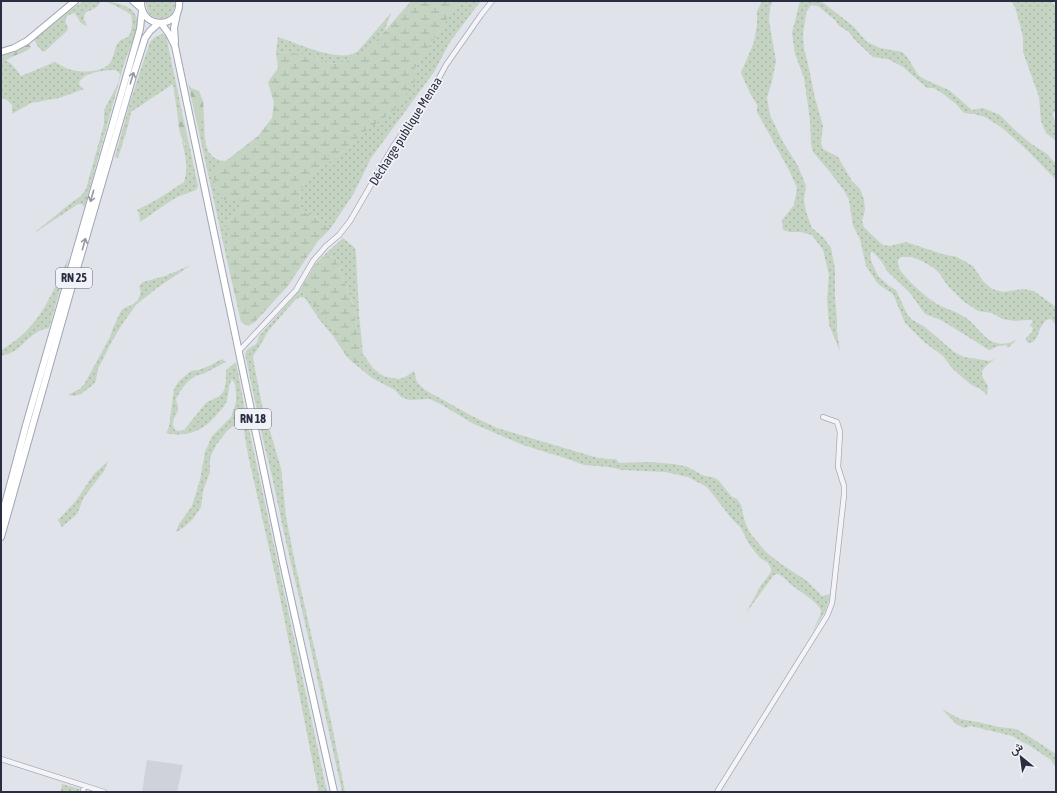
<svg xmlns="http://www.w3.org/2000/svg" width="1057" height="793" font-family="'Asap Condensed',Vazirmatn,sans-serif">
<defs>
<pattern id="grass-dots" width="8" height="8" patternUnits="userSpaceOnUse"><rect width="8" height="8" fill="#c4d3c2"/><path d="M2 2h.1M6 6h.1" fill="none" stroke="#a9b5a8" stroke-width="1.8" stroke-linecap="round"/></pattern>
<pattern id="forest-firs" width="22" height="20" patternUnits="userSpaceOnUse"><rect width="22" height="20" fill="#c4d3c2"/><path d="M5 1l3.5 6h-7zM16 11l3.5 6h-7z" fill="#a9b5a8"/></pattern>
<pattern id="wetland-marsh" width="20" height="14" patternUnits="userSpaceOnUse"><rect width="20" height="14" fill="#c4d3c2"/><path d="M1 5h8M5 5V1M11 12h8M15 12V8" fill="none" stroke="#a9b5a8"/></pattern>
</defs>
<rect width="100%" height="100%" fill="#e1e3ea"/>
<path fill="#cfd2db" d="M147,760l36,5 -6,27h-35z"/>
<path fill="url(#grass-dots)" d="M84,1c21,0 60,-1 53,30 -1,7 -6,13 -8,20 -3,6 -5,13 -7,20l-38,138v-3l-3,-2h-3l-45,30 34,-28 14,-10 5,-7 18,-65v-14l14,-26 2,-10 -4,-4c-11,0 -33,2 -37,13l1,3 4,3 -25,9 -28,5 -19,11v-9l-5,-5 -6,-2v-39c10,2 14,9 20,17l34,-14c3,2 7,4 11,6 11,5 35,6 44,-5 4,-6 4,-14 8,-20 3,-5 10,-4 12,-9 2,-5 3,-14 1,-19 -1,-2 -20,-12 -24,-13 -2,0 -4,0 -6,-1l-4,6 -12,6 -1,6 3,7c-9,-2 -7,-8 -13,-13 -10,3 -10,7 -6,15l-1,3 -23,21 -5,-4 -5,-8 36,-30z
M146,1h29c2,23 -31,24 -29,0z
M459,1h22l-8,10 -23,31 -16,30 -63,86 -17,35 -24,36 -9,-9 -19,-9 -3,-15 6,-15 36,-28 25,-22 49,-50v-13z
M762,1h11l-3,6 -1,14 7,40 -4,20 -5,17 3,17 13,27 15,24 8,20 -2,13 2,13 6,16 11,9 8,11 4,21v30l2,19v14l3,19 -11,-26 -2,-26 2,-24 -6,-25 -11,-15 -12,-3h-10l-7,-2 -1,-10 12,-15 3,-17 -8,-18 -32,-58v-7l-8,-14 -8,-18 13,-31 3,-17v-14z
M800,1h21l32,25 14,16 13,6 22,4 6,6 10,17 8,5 23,10 23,20 11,-2 17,7 14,14 16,14 17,11 9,10v16l-29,-30 -26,-23 -16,-10 -11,-3 -10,-1 -8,-9 -14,-11 -8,-5h-7l-24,-21 -15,-8 -15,-2 -19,-18 -5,-7 -11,-7 -3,-5 -17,-14 -7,-1 -5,8 -1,9 -2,12 1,14 4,16 7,34 8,28 -2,17 2,6 15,8 14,24 8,8 4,10 1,11 -3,11 2,6 9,9 10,9 7,1 16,-4 36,12 15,3 16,9 10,15 9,8 11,3 20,-3 11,2 22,16v18l-5,-6 -5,1c-2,3 -5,6 -6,9 -3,7 -3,13 -12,14l-2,-3v-2l6,-6 1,-4 -3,-3 3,-3 -1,-2h-6l-11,1 -13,-2 -10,-6 -14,-2 -15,-10 -15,-15 -9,-13 -5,-5 -12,-7 -10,-4h-10l-4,2c0,3 0,7 1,9 6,11 27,29 38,36 11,6 23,8 33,17 7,6 13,16 23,21 7,3 17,2 23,-2l-8,8 -2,-3 -7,1 -10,4 -48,-30 -16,-6 -15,-21 -23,-22 -5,-9 -9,-10 -3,1 1,8 7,15 10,9 8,5 11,24 4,5 14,8 29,25 10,5 26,4 6,-3c-14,12 -19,12 -8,28l-1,9 -5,-5 -12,-6 -18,-16 -9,-12 -19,-14 -19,-19 -12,-29 -15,-10 -12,-18 -6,-27 -7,-13 -4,-26 -4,-8 -15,-20 -17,-20 -2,-8 -1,-24 -6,-42 -9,-24 -3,-21z
M1011,1h41l4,8v102l-3,2v3l3,8v17l-10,-8 -5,-12 -2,-24 -16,-45v-15l-3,-12 -5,-18z
M391,13l-7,19 -18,19 -21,11 -15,2 -26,-10 -28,-2 2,-15c20,7 51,21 71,18 3,-1 6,-2 9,-4z
M162,34l3,1 2,5 15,72 -5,-1 -4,-27 -42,28 -3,14 -10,32 -3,-1 16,-58 19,-57 5,-5z
M204,116c1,14 -2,35 12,43 3,1 7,2 10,2l-8,6 6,33h17l2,6 -9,9 -8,10 4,15 -4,16 -28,-128z
M182,140l3,5 5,3 8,38 -2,4 -19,7 -8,5 -29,20 -1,-9 -2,-3 21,-11 26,-17c5,-17 1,-25 -2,-42z
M343,238l12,10 1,6 3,60 4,40 10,14 7,6 6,3 13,2 6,-2 9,-6 3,11 8,8 47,26 25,12 101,30c6,0 12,2 18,1l3,4 30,-1 25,2 14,3 14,8 13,3 4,3 13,16 5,2 4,6 4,17 5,11 16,19 15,12 26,17 15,15 8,-2c-2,16 -9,24 -17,37 2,-6 8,-15 8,-20 -1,-8 -22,-20 -28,-25 -6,-4 -9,-10 -15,-12l-4,1 -28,38 14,-26 11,-15v-4l-3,-5 -8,-5 -11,-14 -8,-16 -9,-9 -25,-32 -19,-10 -23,-5 -43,-2 -13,-3 -25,-2 -16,-6 -45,-14 -49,-21 -32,-19 -12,-6 -20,1 -9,-3 -6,-7 -23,-12 -16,-13 6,-4 1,-7 -4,-11 -6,-39 -18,-47 -7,-1 -8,3z
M69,257l-20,71c-4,1 -9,2 -13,5 -14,9 -16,19 -35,23v-6c10,-6 19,-12 27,-21 19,-19 29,-48 41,-72z
M191,265l-34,23 -21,17 -13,18 -11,18 -14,28 -2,11 -2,4 -13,10 -7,2 -6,-1 12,-6 5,-6 25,-46 3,-9 8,-17 3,-3 8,-3 6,-5 3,-8 -2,-6 4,-4 22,-6z
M300,290c12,13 26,25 35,41l-2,5 -14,-17 -14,-21 -5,-1 -5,3 -26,30 -11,19 -5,7 1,8 12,61 4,6 11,37 5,49 9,46 37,163 13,66h-3l-32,-147 -26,-112 -12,-57 -8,-32 -19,-90 2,-4c7,-6 10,-3 12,-14z
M222,359l4,3 -23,12c-14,2 -21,14 -27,25 0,2 1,4 2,7 1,9 -9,13 -3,24l4,1 5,-1 22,-27c4,-3 8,-4 12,-6 9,-5 8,-18 8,-27l10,-8 10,53 81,377h-8l-3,-13 -37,-187 -31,-137 -4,-25 -2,-5 -6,-1 -9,7 -11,14 -6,13v14l-7,19 -2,16 -8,12 -10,9 -7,4 3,-8 13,-18 8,-26 5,-28 7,-16 19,-19 5,-15v-10l-1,-8 -3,-5c-4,7 -3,16 -6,24 -2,4 -5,7 -8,10 -12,17 -31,25 -52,20l3,-6 5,-38 5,-8 12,-10 7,-1 11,-4z
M108,461l-4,10 -20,26 -7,17 -15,13 -4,-7 17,-18 19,-28z
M942,709l18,10 22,4 17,4 17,2 14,8 26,17v11h-2l-3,-5 -21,-14 -18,-10 -41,-10 -7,2 -8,-4z
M62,784l18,5 -1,3 -18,-1z"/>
<path fill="url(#forest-firs)" d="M29,44l2,3c-4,4 -9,6 -15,8 -5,2 -9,6 -15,7v-6l14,-4z
M188,83l3,5 8,3 4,10 1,15 -6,12z
M177,111l5,1 8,36c-12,-7 -11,-25 -13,-37z"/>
<path fill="url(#wetland-marsh)" d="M411,1h48l-44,67v13l-18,27 -31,23 -25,22 -36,28 -6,15 3,15 19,9 9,9 -12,12 -31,46 -32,35 -7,4 -7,-4 -15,-66 4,-16 -4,-15 8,-10 9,-9 -2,-6h-17l-6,-6 -6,-20 6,-7 40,-31 14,-18 2,-15 -6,-21 10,-14 -2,-16 28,2 26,10 15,-2 21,-11 18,-19z
M328,256l7,1 18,48 6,38 4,11 -1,7 -6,4 -9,-8 -14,-21 2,-5c-9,-16 -23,-28 -35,-41l14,-24 6,-7z"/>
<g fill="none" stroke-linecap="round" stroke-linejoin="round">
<defs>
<path id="minor" d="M239,351l57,-61 17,-29 13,-15 13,-11 11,-14 44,-76 33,-45 19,-35 35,-50 11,-14
M1,759l103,33
M83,792l1,-6
M717,792l110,-176 5,-13 12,-108v-9l-6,-19 2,-35 -3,-10 -14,-5"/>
<path id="major" d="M133,1l8,7
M141,1c-1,30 41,28 38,0
M161,23l8,11 6,12 108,517 51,229
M175,42l-1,-14 3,-14
M1,52l13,-4 13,-7 48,-40
M1,519l25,-94 114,-396 2,-19
M1,537l73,-258 59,-203 12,-38 5,-7 9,-8"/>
</defs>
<use href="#minor" stroke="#a6a9b4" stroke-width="6"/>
<use href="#major" stroke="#a0a5b5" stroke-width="8"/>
<use href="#minor" stroke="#f4f4f8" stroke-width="4.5"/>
<use href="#major" stroke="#fff" stroke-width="6"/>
</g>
<defs><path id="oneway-shaft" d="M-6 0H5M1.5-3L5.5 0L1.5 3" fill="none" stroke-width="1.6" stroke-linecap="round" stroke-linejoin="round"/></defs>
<g stroke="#9496a0">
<use href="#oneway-shaft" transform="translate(132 78) rotate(-73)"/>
<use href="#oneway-shaft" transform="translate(92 196) rotate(106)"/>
<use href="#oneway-shaft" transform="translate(84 244) rotate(-74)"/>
</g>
<g text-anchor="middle" stroke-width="3.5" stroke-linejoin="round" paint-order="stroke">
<g fill="#f1f2f7" stroke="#666978" stroke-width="1">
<rect x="56" y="268" width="36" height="20" rx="3"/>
<rect x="235" y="409" width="36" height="20" rx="3"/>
</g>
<g font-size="12" font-weight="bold" fill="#2a2e41">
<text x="74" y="282">RN 25</text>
<text x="253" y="423">RN 18</text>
</g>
<g font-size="13" fill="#2a2e41" stroke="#f1f2f7">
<text transform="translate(405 131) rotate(-58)" y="5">Décharge publique Menaa</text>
</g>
</g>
<rect width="1057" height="793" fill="none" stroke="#2a2e41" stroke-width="4"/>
<g transform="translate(1021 757) rotate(331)" stroke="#f1f2f7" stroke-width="3" paint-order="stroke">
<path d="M0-3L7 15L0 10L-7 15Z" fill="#2a2e41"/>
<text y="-6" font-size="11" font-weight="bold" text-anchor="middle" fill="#2a2e41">ش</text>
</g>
</svg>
